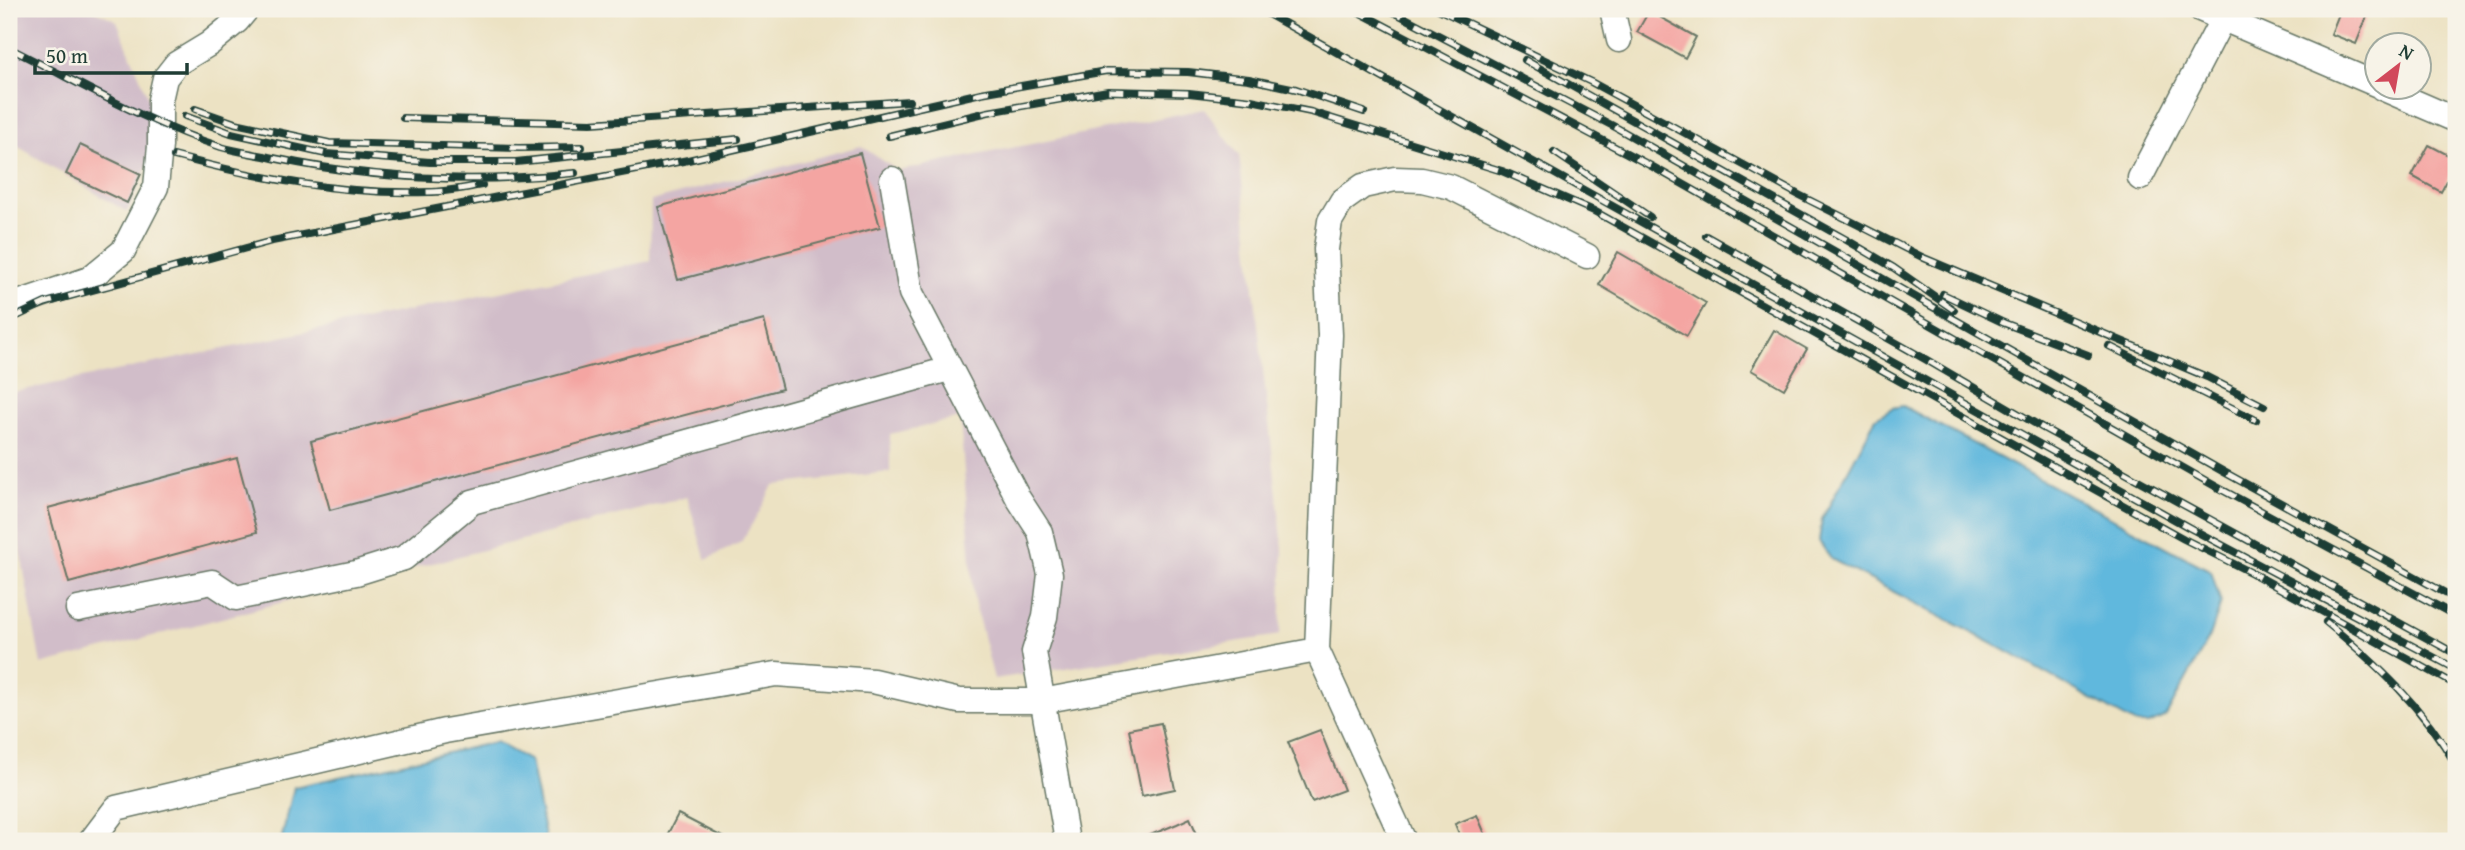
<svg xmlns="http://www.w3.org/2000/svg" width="2465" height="850" font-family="'Gentium Book Plus',serif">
<rect width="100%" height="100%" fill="#f7f3e8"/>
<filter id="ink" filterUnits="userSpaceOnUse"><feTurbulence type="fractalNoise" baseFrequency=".0143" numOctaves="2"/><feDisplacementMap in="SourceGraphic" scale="14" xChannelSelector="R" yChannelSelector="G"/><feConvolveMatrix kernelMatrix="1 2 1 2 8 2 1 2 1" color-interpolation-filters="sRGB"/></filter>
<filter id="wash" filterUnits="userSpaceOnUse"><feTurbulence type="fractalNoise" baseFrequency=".00686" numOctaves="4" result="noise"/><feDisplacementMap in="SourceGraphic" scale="28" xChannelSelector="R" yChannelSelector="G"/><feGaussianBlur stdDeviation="1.57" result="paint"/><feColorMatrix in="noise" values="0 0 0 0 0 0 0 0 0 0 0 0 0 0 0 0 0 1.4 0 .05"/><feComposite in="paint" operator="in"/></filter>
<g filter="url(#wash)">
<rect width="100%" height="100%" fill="#ece2c3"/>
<path fill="#d1bdc9" d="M9,9h83l25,12 34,83 1,51 -25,57 -118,-71z
M1204,109l35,46 44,394 -3,86 -286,44 -20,-78 -14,-183 -70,16v38l-117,13 -13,26 -19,31 -35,18 -19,-63 -646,168 -32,-177v-95l641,-132 1,-60 210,-55 37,25z"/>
<path fill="#60b8dd" stroke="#407a88" stroke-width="2" d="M1903,406l308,165 10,32 -10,31 -45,82 -17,8h-13l-137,-77 -168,-88 -12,-18 3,-22 54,-101 16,-10z
M496,742l34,19 16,80h-265l13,-54z"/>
<g id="blocks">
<path fill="#f4a5a2" d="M2341,9h29l-14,35 -25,-10z
M1649,11l47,26 -11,21 -48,-26z
M80,145l61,29 -14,29 -61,-29z
M2429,145l27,14v5l-15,28 -29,-16z
M860,153l20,74 -202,53 -20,-73z
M1618,252l88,51 -19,33 -88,-51z
M764,320l18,69 -452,121 -19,-69z
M1774,330l33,19 -23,40 -33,-19z
M237,458l20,74 -188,51 -21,-75z
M1161,723l14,66 -33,7 -13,-67z
M1320,730l24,60 -32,12 -24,-60z
M678,814l52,27h-66z
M1477,815l11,26h-26l-7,-17z
M1190,818l10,23h-64l41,-17z"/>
</g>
</g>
<g filter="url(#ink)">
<use href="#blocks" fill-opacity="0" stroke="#677766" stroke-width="2"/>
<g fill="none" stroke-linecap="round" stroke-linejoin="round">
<defs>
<path id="minor" d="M1612,9l7,31
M2200,9l178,76
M2382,88l74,32
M2140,178l83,-160
M892,179l19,114 107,205 22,34 10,42 -5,43 -11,35 33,189
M9,306l80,-27 34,-28 33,-64 4,-41v-46l5,-22 11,-14 33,-20 28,-23 10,-12
M78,609l134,-27 24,16 120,-25 48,-15 68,-56 477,-133
M91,841l25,-33 329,-77 331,-57 97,7 86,20h83l275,-51
M1404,841l-87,-191 13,-315 -4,-86 4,-28 12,-20 21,-15 32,-7 27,1 29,7 136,69"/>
</defs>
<use href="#minor" stroke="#677766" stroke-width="27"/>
<use href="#minor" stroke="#fff" stroke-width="24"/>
<defs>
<path id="rail" d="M1259,9l931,519 266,141
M1353,9l300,158 562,319 241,130
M1388,9l229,119 607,344 232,127
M1438,9l153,73 208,113 125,63 283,119 57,29
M9,48c69,34 138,75 212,99 17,5 35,7 52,11 99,21 202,26 302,15
M1525,60l320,179 49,29 60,42
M195,109l40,14 94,20 190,5 63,-1
M185,116l46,17 95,21 104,8h86l222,-23
M403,118l188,5 318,-22
M889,136l99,-24 120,-21 81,2 62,7 60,12 191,59 92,40 590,328 68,34 204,112
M1554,152l96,65
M174,156c83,22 168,39 255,36 17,0 35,-4 53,-7
M1706,236l219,123 118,69 413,226
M1943,294l61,29 84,32
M9,320l36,-17 227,-62 416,-81 293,-67 125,-22 82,1 61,7 47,10 68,23
M2109,346l147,74
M2326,622c50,41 98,86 130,143"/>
</defs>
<use href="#rail" stroke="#1f3d34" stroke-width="8"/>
<use href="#rail" stroke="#f7f3e8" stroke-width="5" stroke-dasharray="16" stroke-linecap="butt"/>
</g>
</g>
<rect width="2465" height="850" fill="none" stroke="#f7f3e8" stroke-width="35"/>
<g transform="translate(2398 66) rotate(31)"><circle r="33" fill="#f7f3e8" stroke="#a1aaa0" stroke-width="2"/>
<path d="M0-5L12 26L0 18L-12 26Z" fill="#d1495b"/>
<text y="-10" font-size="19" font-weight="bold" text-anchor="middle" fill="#1f3d34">N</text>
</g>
<path d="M35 63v10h152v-10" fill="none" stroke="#1f3d34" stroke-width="3.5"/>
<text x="46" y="63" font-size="21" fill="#1f3d34" stroke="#f7f3e8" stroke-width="5" paint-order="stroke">50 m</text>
</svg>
